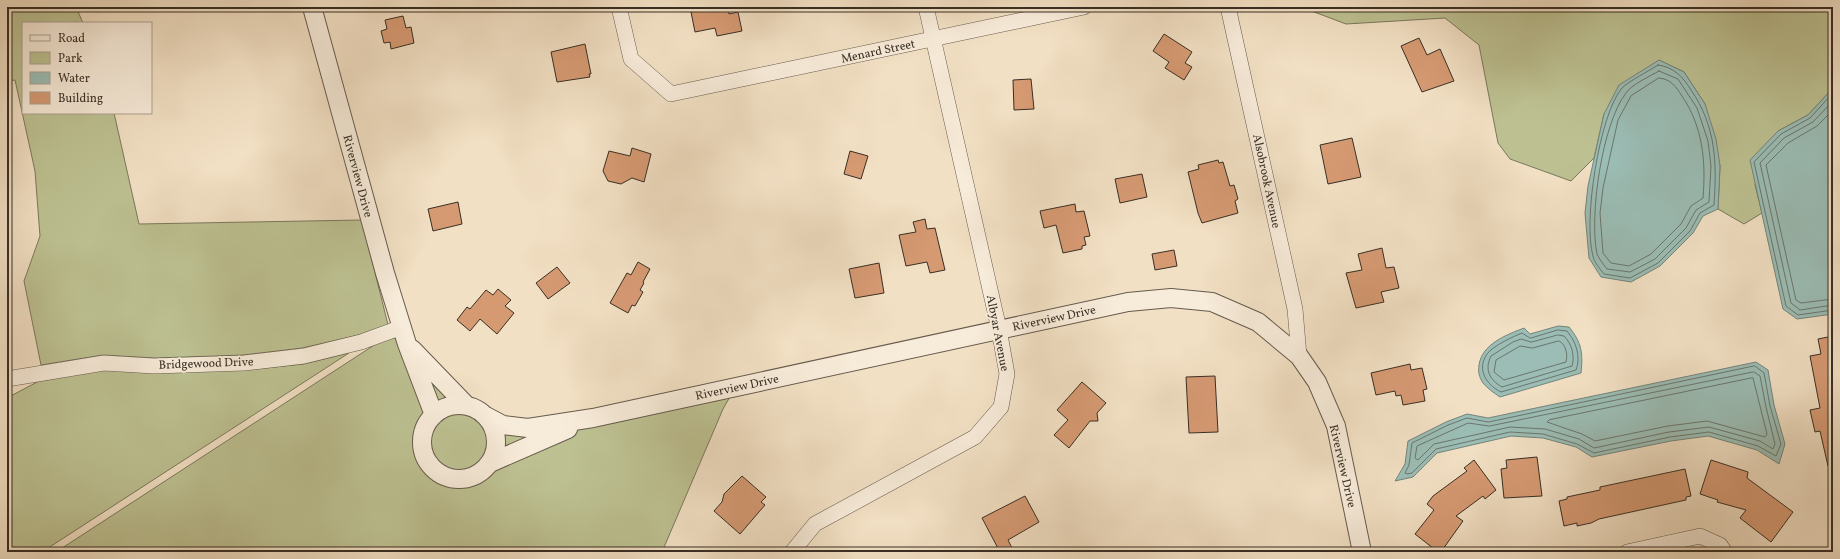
<svg xmlns="http://www.w3.org/2000/svg" width="1840" height="559" font-family="Vollkorn,serif">
<rect width="100%" height="100%" fill="#f2e0c4"/>
<filter id="stains"><feTurbulence type="fractalNoise" baseFrequency=".005" numOctaves="4"/><feColorMatrix values="0 0 0 0 .2 0 0 0 0 .09 0 0 0 0 .02 0 0 0 .5 -.17"/></filter>
<radialGradient id="worn" r=".72"><stop offset=".6" stop-color="#630" stop-opacity="0"/><stop offset="1" stop-color="#630" stop-opacity=".3"/></radialGradient>
<path fill="#bdc192" stroke="#7a785c" d="M7,7h69l7,16h-60v90h91l25,111 223,-4 26,105 -29,10 -57,13 -59,7 -88,3 -52,-3 -62,10 -17,-84 16,-45 -5,-65 -20,-91 -8,1z
M1310,7h523v81l-25,27 -30,16 -23,54 7,28 -18,11 -26,-15 2,-43 -15,-62 -21,-32 -25,-12 -55,54 -10,44 -23,23 -61,-22 -12,-16 -19,-98 -34,-27 -99,6 -37,-14z
M402,327l65,79c13,4 24,13 36,19l232,-37 -12,21 -61,143h-606z
M349,353l-307,199h-35v-154l32,-17 65,-11h140l60,-6z"/>
<path fill="#9bbdb5" stroke="#73847b" d="M1659,60l25,12 21,32 11,35 4,27 -2,43 -15,7 -10,17 -33,33 -29,16 -30,-5 -12,-19 -4,-45 3,-27 16,-72 15,-29z
M1833,88v226l-36,5 -14,-10 -33,-149 28,-29 30,-16z
M1558,326l11,1c13,16 14,26 12,46l-81,24c-6,-4 -13,-9 -17,-14 -4,-6 -5,-11 -4,-18 3,-21 27,-30 45,-37l6,6z
M1756,362l12,8 6,35 11,39 -6,20 -22,-14 -49,-14 -37,5 -79,16 -16,-10 -33,-9 -32,-2 -74,17 -24,24 -18,4 10,-17 3,-23 38,-19 21,-8 21,4z"/>
<g fill="none" stroke-linecap="round" stroke-linejoin="round">
<path stroke="#6a766d" stroke-width="1" d="M1658,65c16,2 25,12 33,25 25,36 26,73 23,115l-14,8 -10,18 -32,32 -28,15 -26,-4c-4,-5 -10,-12 -11,-18 -10,-34 6,-141 29,-168 7,-7 27,-17 36,-23z
M1659,71l19,8 19,29 11,33 3,25 -2,36 -13,8 -10,18 -31,31 -25,13 -23,-3c-3,-4 -8,-10 -10,-15 -8,-38 5,-130 29,-161 5,-8 24,-17 33,-22z
M1659,78c12,1 17,9 23,18 21,31 24,66 21,102l-12,8 -10,18 -30,30 -22,12 -18,-3 -8,-10 -3,-40 3,-25 15,-68 13,-24z
M1833,93l-23,25 -29,16 -27,28 32,144 12,9 35,-5
M1833,101l-20,21 -29,16 -24,25 31,140 9,7 33,-5
M1833,110l-16,16 -29,17 -22,22 30,135 5,3 32,-4
M1558,330l9,1c9,11 14,25 9,39l-75,22c-14,-7 -25,-22 -14,-38 6,-8 25,-17 35,-21l8,5z
M1558,335l6,1c8,8 11,20 8,30l-70,21c-12,-7 -18,-17 -11,-31l22,-14 8,-3 10,3z
M1559,341c7,3 9,14 7,21l-62,18 -10,-8 2,-12 24,-14 12,2z
M1755,366l9,7 6,33 11,38 -5,12 -18,-10 -49,-14 -39,5 -76,16 -17,-9 -34,-10 -33,-2 -74,17 -24,24 -5,1 -2,-1 4,-8 3,-22 36,-18 19,-7 21,4z
M1754,372l6,4 6,31 9,37 -2,5 -13,-8 -51,-14 -40,5 -75,16 -15,-9 -34,-10 -35,-2 -76,17 -16,16 -3,-2 2,-12 51,-23 21,3z
M1753,378l14,56 -2,3 -58,-16 -39,5 -73,15 -13,-7 -35,-12 2,-2z"/>
</g>
<path fill="#d69a73" stroke="#382f25" d="M716,7h12l1,7 9,-2 4,19 -25,5 -2,-8 -20,4 -4,-20z
M403,16l3,12 5,-1 3,16 -23,6 -1,-7 -6,1 -3,-12 6,-2 -2,-9z
M1164,34l28,18 -7,11 7,4 -8,13 -19,-12 4,-6 -16,-11z
M1419,38l8,17 13,-6 14,32 -32,11 -21,-46z
M585,44l6,30h-2l1,3 -33,5 -6,-30z
M1031,79l3,30 -20,1 -1,-30z
M1352,138l9,39 -33,7 -8,-39z
M632,148l19,6 -7,28 -12,-4 -11,6 -13,-3 -5,-10 6,-20 21,5z
M850,151l18,5 -7,23 -17,-5z
M1218,160l1,3 4,-1 7,24 4,-1 4,14 -3,2 3,12 -36,10 -4,-10 -10,-41 11,-3 -1,-4z
M1142,174l5,23 -27,6 -5,-24z
M458,202l4,22 -29,7 -5,-22z
M1075,204l1,8 8,-1 6,25 -6,1 2,8 -4,1v3l-19,4 -7,-28 -12,3 -4,-17z
M925,219l2,10 8,-1 10,42 -15,3 -3,-11 -21,4 -7,-31 17,-3 -3,-10z
M1382,248l4,20 8,-1 5,21 -18,4 3,10 -28,6 -10,-35 16,-3 -4,-16z
M1174,250l3,16 -22,4 -3,-16z
M638,262l12,7 -7,13 1,1 -4,7 3,2 -8,14 -3,-1 -4,8 -18,-10 17,-30 4,2z
M879,263l5,30 -29,5 -6,-29z
M557,267l13,16 -22,16 -12,-16z
M498,289l13,11 -6,6 9,7 -17,21 -17,-15 -10,12 -13,-11 10,-13 3,2 16,-19 7,5z
M1833,336v129l-5,1 -8,-35 -5,1 -5,-22 10,-2 -10,-52 11,-2 -3,-15z
M1410,364l1,6 11,-2 5,21 -4,1 2,11 -22,4 -2,-10 -5,1 -1,-5 -19,4 -5,-22z
M1215,376l3,56 -29,1 -3,-56z
M1082,382l24,21 -9,10 1,8h-8l-21,27 -15,-13 14,-15 -11,-10z
M1537,457l5,39 -38,2 -3,-29 6,-1 -1,-8z
M1474,460l22,30 -11,9 -2,-3 -27,20 7,5 -20,28 -2,-2 -3,5 -23,-18 19,-24 -7,-6 6,-8 34,-25 -3,-3z
M1711,460l37,12 -1,6 46,34 -22,30 -31,-24 6,-8 -29,-8 1,-2 -18,-6z
M1685,469l6,27 -5,1v3l-87,19 -8,4 -14,3v-3l-13,3 -5,-25 8,-2v-2l33,-7v-3z
M742,476l24,21 -5,5 4,3 -25,29 -26,-23 8,-9 2,-8z
M1025,496l14,26 -31,18 6,12h-14l-18,-34z"/>
<g fill="none" stroke-linecap="round" stroke-linejoin="round">
<defs>
<path id="minor" d="M619,7l12,52 40,35 413,-87
M1228,7l67,302 4,47
M7,379l97,-16 50,3 90,-3 60,-7 57,-14 41,-15
M792,552l23,-28 160,-87 26,-30 6,-33 -8,-45 -73,-322
M1627,552l73,-16 20,9 5,7"/>
<path id="tertiary" d="M312,7l73,266 22,71 27,71
M412,349l55,57
M422 442a37 37 0 1 1 74 0a37 37 0 1 1-74 0Z
M486,416l17,9 25,3 65,-10 535,-116 43,-4 41,4 46,20 41,34 18,26 19,44 26,126
M490,463l78,-34"/>
</defs>
<use href="#minor" stroke="#665b4d" stroke-width="16"/>
<use href="#tertiary" stroke="#665b4d" stroke-width="20"/>
<use href="#minor" stroke="#f7ebd9" stroke-width="15"/>
<use href="#tertiary" stroke="#f7ebd9" stroke-width="18"/>
</g>
<g text-anchor="middle" stroke-width="4" stroke-linejoin="round" paint-order="stroke">
<g font-size="12" fill="#382f25" stroke="#f7ebd9">
<text transform="translate(878 51) rotate(-12)" y="4">Menard Street</text>
<text transform="translate(358 176) rotate(75)" y="4">Riverview Drive</text>
<text transform="translate(1267 181) rotate(78)" y="4">Alsobrook Avenue</text>
<text transform="translate(1054 318) rotate(-12)" y="4">Riverview Drive</text>
<text transform="translate(998 333) rotate(79)" y="4">Albyar Avenue</text>
<text transform="translate(206 363) rotate(-2)" y="4">Bridgewood Drive</text>
<text transform="translate(737 387) rotate(-12)" y="4">Riverview Drive</text>
<text transform="translate(1343 466) rotate(77)" y="4">Riverview Drive</text>
</g>
</g>
<rect width="1840" height="559" fill="none" stroke="#f2e0c4" stroke-width="24"/>
<rect x="8" y="8" width="1824" height="543" fill="none" stroke="#382f25" stroke-width="2"/>
<rect x="12" y="12" width="1816" height="535" fill="none" stroke="#382f25"/>
<rect x="22" y="22" width="130" height="92" fill="#f7ebd9" stroke="#aba091"/>
<rect x="30" y="35" width="20" height="6" fill="#f7ebd9" stroke="#aba091"/>
<text x="58" y="42" font-size="12" fill="#382f25">Road</text>
<rect x="30" y="52" width="20" height="12" fill="#bdc192" stroke="#aba091"/>
<text x="58" y="62" font-size="12" fill="#382f25">Park</text>
<rect x="30" y="72" width="20" height="12" fill="#9bbdb5" stroke="#aba091"/>
<text x="58" y="82" font-size="12" fill="#382f25">Water</text>
<rect x="30" y="92" width="20" height="12" fill="#d69a73" stroke="#aba091"/>
<text x="58" y="102" font-size="12" fill="#382f25">Building</text>
<rect width="100%" height="100%" filter="url(#stains)"/>
<rect width="100%" height="100%" fill="url(#worn)"/>
</svg>
